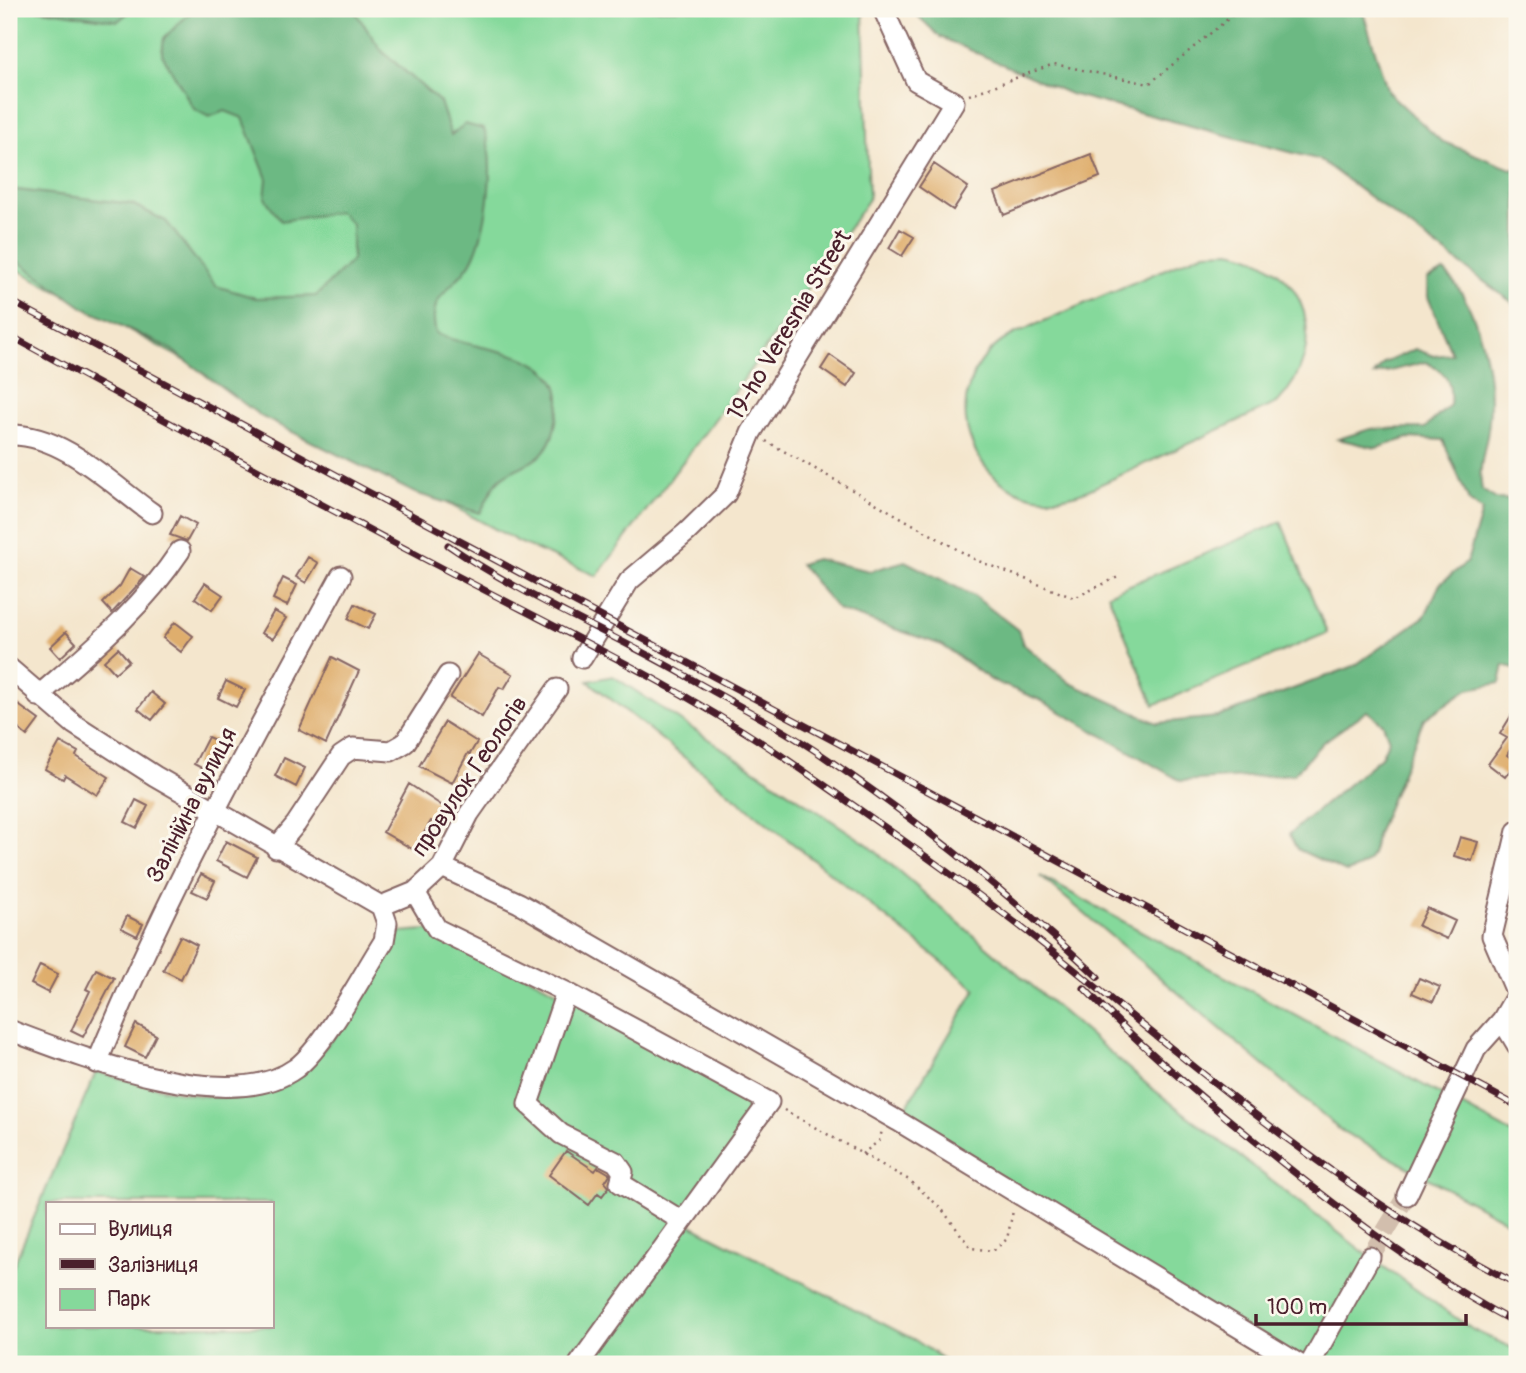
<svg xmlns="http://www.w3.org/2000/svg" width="1526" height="1373" font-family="Pangolin,sans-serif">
<rect width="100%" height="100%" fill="#fbf7ec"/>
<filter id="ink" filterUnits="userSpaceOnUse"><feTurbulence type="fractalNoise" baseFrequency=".0143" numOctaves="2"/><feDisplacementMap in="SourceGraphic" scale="14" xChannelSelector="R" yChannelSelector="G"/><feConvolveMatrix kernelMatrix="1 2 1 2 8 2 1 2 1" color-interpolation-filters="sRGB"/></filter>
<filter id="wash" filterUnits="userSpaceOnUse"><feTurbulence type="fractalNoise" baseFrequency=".00686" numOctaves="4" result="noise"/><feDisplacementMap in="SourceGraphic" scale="28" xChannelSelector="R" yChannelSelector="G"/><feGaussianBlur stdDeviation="1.57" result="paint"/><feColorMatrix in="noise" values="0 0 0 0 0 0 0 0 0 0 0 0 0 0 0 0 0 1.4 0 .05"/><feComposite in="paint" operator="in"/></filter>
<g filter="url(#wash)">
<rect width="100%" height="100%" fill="#f4e6cd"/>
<path fill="#85d99b" stroke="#687c63" stroke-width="2" fill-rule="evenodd" d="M9,9h854l6,190 -139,200 -133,177 -78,-34 -510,-277z
M1230,251c80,14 101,97 47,152l-191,88c-106,41 -171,-107 -70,-158l189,-81z
M1281,522l46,111 -173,72 -46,-111z
M613,676l254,168 282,242 221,171 103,73 44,20v14h-218l-401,-243 78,-132 -388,-308z
M1040,876l477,260v91l-177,-97z
M437,929l332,173 -80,122 226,116 35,24h-941v-88l87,-204c46,11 96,28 143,25 75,-6 129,-105 161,-165zM47,1203h224v123h-224z"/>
<path fill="#6cb983" stroke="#5b6c57" stroke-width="2" d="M36,9h97l-15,12z
M194,9h159l29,42 58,51 11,33 14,-11 19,5c12,32 4,95 -10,127 -14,32 -49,35 -38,77 36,20 135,14 122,78 -3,15 -4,28 -14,40 -10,14 -33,17 -45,29 -8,8 -13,23 -19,33l-65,-20 -153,-76 -93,-69 -85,-40 -75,-53v-66l123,15 34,17 50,65 40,12 60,-2 36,-36v-36l-13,-12 -58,9 -16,-23 2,-19 -24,-61 -18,-7 -16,6 -15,-8 -32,-55 2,-16z
M915,9h447l26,83 53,49 70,28 6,-2v139l-197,-146 -250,-66 -130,-57 -23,-22z
M1444,271c35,34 50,103 45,151 -2,24 -12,44 -7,68l14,9 21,1v169l-13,-4 -4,18 -32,6 -44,30 -48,117c-3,23 -7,30 -30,36l-49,-23 -8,-15 92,-77 8,-17 -6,-16 -16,-13 -45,32 -28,31 -113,7 -141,-81 -49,-20 -49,-35 -104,-35 -38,-46 16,-5 54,12 35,-10 69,35 44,34 5,14 47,39 87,40 61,-6 136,-51 71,-50 15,-32 27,-22 15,-51 -13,-10 -26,-61 -34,-2 -33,10 -38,-9 32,-10 55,-1 25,-23c2,-24 -3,-32 -24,-43l-52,13 10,-12 31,-14 19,7 18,-2 -24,-57 -1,-18z"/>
<g id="blocks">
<path fill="#dfae6d" d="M1091,154l9,23 -96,38 -9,-23z
M934,164l34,23 -15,23 -34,-23z
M900,229l14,8 -12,19 -13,-8z
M830,355l26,18 -9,14 -26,-18z
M180,516l16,9 -9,16 -17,-6z
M308,557l10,6 -12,20 -10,-6z
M130,568l15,9 -33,36 -9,-10 17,-17z
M283,578l14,7 -10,21 -14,-7z
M205,583l18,12 -11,15 -17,-12z
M355,604l21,10 -8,15 -20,-10z
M274,611l12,7 -13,21 -12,-6z
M175,622l18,14 -12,16 -18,-14z
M66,632l10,11 -16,15 -10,-11z
M118,648l11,13 -14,12 -11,-12z
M478,654l35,20 -9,15 -5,-2 -17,30 -32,-19z
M332,657l27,14 -33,73 -27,-14z
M226,681l19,9 -9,17 -18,-9z
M151,692l14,12 -13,16 -14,-11z
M9,698l30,22 -12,16 -18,-15z
M1517,706v39l-3,-2 -7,12 9,7 -11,15 -17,-13 19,-26 -7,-4z
M445,722l32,20 -7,12 -2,-1 -16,30 -33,-17z
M208,737l13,6 -14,28 -13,-7z
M60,742l18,10 -2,4 33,21 -12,18 -32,-20 -2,4 -18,-10z
M284,758l21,10 -9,19 -21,-11z
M409,784l38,25 -10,15 -6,-3 -17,29 -31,-18z
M136,800l12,6 -11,22 -12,-6z
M1460,837l18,5 -6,19 -18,-5z
M226,841l31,16 -10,20 -31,-16z
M201,874l14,7 -8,17 -15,-7z
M1427,908l28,13 -8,18 -29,-13z
M127,916l16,8 -6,12 -16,-8z
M180,936l17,9 -16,34 -18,-9z
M40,965l18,9 -10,19 -17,-9z
M96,969l18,9 -31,59 -12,-6 19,-40 -4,-2z
M1419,978l21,9 -7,15 -21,-9z
M136,1024l20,11 -11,22 -20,-10z
M566,1151l29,20 3,-4 12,7 -5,8 4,5 -7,9 -4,-3 -9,12 -40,-30z"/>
</g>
</g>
<g filter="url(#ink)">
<use href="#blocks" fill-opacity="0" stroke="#866564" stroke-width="2"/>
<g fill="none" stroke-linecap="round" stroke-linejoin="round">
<path stroke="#d2bead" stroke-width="19" stroke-dasharray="19 10" stroke-linecap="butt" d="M1370,1257l37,-62"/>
<defs>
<path id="minor" d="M9,435c53,-2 102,49 143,78
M582,658l47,-77 58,-49 39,-38 25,-61 203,-331 -38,-21 -33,-72
M9,668l65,56 81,52 226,130
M38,696c54,-47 102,-85 142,-145
M276,848l20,-24 45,-68 12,-8 38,3 14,-8 43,-68
M442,867l77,36 379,218 401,243
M415,892l22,37 129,63 203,110 -190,262
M381,906l34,-14 27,-25 27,-53 88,-125
M566,992l-38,112 33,30 55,28 7,10 -3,11 62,38
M1502,1020l15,-26 -25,-58 25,-105
M9,1030c69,26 220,87 287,38 30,-23 66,-93 88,-127l3,-18 -6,-17
M97,1063c69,-169 157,-327 244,-487
M1407,1195l69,-146 26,-29 15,25
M1310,1364l60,-107"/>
</defs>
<use href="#minor" stroke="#866564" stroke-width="23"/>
<path stroke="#866564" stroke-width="2.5" stroke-dasharray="2 5" stroke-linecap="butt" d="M969,95l85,-31 95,20 91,-75
M766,441l210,119 98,38 44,-21
M784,1110l125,70 32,28 30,40 22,3 14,-12 6,-28
M862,1154l17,-13 3,-10"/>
<use href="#minor" stroke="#fff" stroke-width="19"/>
<defs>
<path id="rail" d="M9,300l1508,806
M9,335c144,79 289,158 435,234 114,60 231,115 338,187 89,61 177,122 262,189 152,122 298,251 473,339
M448,545c77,53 165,88 245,135 44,25 91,49 133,78 96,65 188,140 272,219
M1084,988c61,63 128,119 196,173 75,60 152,118 237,163"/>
</defs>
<use href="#rail" stroke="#4a1f2b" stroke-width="7"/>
<use href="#rail" stroke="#fbf7ec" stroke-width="4.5" stroke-dasharray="13" stroke-linecap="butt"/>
</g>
</g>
<g text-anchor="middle" stroke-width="6" stroke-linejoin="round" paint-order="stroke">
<g font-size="24" fill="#4a1f2b" stroke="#fbf7ec">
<text transform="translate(789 325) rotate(-59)" y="8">19-ho Veresnia Street</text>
<text transform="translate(469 776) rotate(-56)" y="8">провулок Геологів</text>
<text transform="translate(191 805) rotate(-63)" y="8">Залінійна вулиця</text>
</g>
</g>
<rect width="1526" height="1373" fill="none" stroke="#fbf7ec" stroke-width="35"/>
<rect x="46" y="1202" width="228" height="126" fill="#fbf7ec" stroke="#b4a19f" stroke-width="2"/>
<rect x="60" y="1224" width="35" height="10" fill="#ffffff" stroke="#b4a19f" stroke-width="2"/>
<text x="108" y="1236" font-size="21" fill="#4a1f2b">Вулиця</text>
<rect x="60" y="1259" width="35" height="10" fill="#4a1f2b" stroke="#b4a19f" stroke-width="2"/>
<text x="108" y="1272" font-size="21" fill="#4a1f2b">Залізниця</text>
<rect x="60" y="1289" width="35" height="21" fill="#85d99b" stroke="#b4a19f" stroke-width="2"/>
<text x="108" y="1306" font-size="21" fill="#4a1f2b">Парк</text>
<path d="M1256 1314v10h210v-10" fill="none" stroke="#4a1f2b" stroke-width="3.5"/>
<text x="1267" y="1314" font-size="21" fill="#4a1f2b" stroke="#fbf7ec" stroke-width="5" paint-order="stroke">100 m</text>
</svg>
